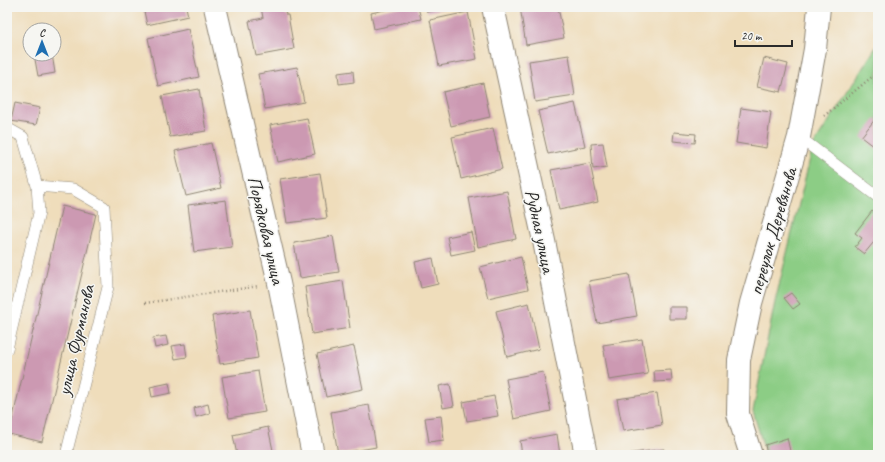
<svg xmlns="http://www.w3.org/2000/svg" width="885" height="462" font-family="Caveat,sans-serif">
<rect width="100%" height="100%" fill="#f6f6f2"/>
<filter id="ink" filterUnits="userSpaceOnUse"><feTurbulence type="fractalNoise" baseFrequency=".025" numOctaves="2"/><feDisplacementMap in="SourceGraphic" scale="8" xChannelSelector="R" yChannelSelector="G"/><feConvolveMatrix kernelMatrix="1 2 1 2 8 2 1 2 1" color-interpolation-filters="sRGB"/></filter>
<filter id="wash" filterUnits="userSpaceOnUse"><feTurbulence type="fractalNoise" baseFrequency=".012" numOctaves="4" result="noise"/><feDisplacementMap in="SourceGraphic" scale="16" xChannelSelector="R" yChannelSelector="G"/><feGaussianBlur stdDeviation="0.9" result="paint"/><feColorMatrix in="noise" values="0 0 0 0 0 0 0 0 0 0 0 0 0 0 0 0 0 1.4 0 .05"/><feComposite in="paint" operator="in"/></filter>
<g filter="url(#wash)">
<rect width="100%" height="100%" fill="#efddbb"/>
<path fill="#8ccd85" stroke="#5c7c58" d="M878,44v411h-112l-13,-44 22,-109 38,-156z"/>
<g id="blocks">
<path fill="#cc99b2" d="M143,7h43l2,9 -41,9z
M261,7h23l2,8h2l6,34 -38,7 -7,-35 14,-3z
M398,7h20l3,12 -47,10 -3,-16z
M426,7h21v1l-20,4z
M520,7h38l6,31 -38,7z
M468,12l9,47 -38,7 -9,-46z
M188,29l11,48 -41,9 -10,-48z
M34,54h18l3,19 -17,3z
M569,55l6,41 -40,6 -6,-41z
M764,58l24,6 -7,28 -24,-5z
M297,67l7,35 -39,7 -7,-35z
M353,71l1,11 -15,2 -1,-11z
M483,83l7,34 -39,9 -8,-34z
M199,89l7,42 -36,6 -8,-41z
M15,103l25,5 -4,17 -25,-4z
M575,103l10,43 -37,8 -10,-43z
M741,108l30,4 -5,36 -30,-5z
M307,118l8,36 -37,8 -8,-37z
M876,118l2,2v30l-17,-13z
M493,128l9,41 -41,10 -9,-42z
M674,132l22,2 -1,9 -22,-2z
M211,143l10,45 -35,8 -11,-45z
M603,143l4,24 -14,2 -2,-25z
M590,163l8,39 -39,8 -8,-40z
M320,173l7,45 -40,5 -7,-44z
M507,191l9,48 -38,8 -9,-49z
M226,200l6,47 -38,5 -6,-47z
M62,206l34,8 -54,228 -33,-8z
M872,211l6,5v21l-14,17 -9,-7 7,-9 -7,-5z
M471,232l4,18 -24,5 -4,-18z
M333,236l6,36 -39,6 -6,-35z
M521,257l7,32 -40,9 -8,-31z
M433,258l5,26 -17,4 -6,-26z
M629,274l8,42 -40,7 -8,-42z
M343,281l7,47 -38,6 -7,-47z
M791,293l9,11 -7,5 -9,-11z
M529,303l10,46 -32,8 -11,-46z
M669,307h18v12h-18z
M250,310l8,48 -38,6 -8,-48z
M166,336l2,9 -13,3 -2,-10z
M642,339l6,35 -39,6 -6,-35z
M185,344l2,13 -12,2 -3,-13z
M354,346l9,43 -37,8 -9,-43z
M671,370l1,11 -17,1 -1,-11z
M258,371l7,41 -36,6 -7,-41z
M543,372l8,39 -37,8 -8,-40z
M169,383l2,10 -19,4 -2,-10z
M450,384l4,22 -11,2 -4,-22z
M657,393l5,32 -39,6 -6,-32z
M494,396l4,20 -31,5 -4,-19z
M208,404l2,9 -14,4 -2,-9z
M369,405l7,42 -38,7 -7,-42z
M441,416l3,24 -15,2 -4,-24z
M268,427l6,28h-37l-4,-20z
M557,434l3,21h-38l-2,-14z
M787,438l4,17h-24l-2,-10z
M664,449l1,6h-39v-1z"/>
</g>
</g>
<g filter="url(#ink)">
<use href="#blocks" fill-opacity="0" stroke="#8d8473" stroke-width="1"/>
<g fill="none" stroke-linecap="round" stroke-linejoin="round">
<defs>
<path id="service" d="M7,128l16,9 14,49 2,27 -32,136
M799,137l79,60
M37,186l36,3 31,18 4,80 -42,168"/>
<path id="minor" d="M215,7l64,276 34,172
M493,7l51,234 42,214
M751,455l-13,-41 1,-54 12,-57 48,-166 16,-88 4,-42"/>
</defs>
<use href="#service" stroke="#8d8473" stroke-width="12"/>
<use href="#minor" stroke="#8d8473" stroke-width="24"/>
<path stroke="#8d8473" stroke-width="2.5" stroke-dasharray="1 3" stroke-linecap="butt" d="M7,82l2,-9 -1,-66
M824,116l54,-44
M145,303l114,-17"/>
<use href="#service" stroke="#fff" stroke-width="11"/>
<use href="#minor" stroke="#fff" stroke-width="22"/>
</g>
</g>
<g text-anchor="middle" stroke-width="3" stroke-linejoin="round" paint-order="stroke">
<g font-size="19" fill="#2b2b2b" stroke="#f6f6f2">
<text transform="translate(267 230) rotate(77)" y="7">Порядковая улица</text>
<text transform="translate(541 231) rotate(78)" y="7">Рудная улица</text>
<text transform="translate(772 231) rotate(-74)" y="7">переулок Деревянова</text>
<text transform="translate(75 340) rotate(-77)" y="7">улица Фурманова</text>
</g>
</g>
<rect width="885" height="462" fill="none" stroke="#f6f6f2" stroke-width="24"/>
<g transform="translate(42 42)"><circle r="19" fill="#f6f6f2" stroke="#a5a5a2"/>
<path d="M0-3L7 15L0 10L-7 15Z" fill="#1f6fb2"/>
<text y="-6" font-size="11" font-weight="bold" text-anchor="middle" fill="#2b2b2b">С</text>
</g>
<path d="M735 40v6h57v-6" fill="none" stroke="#2b2b2b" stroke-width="2"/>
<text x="741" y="40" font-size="12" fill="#2b2b2b" stroke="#f6f6f2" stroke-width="3" paint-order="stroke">20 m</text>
</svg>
